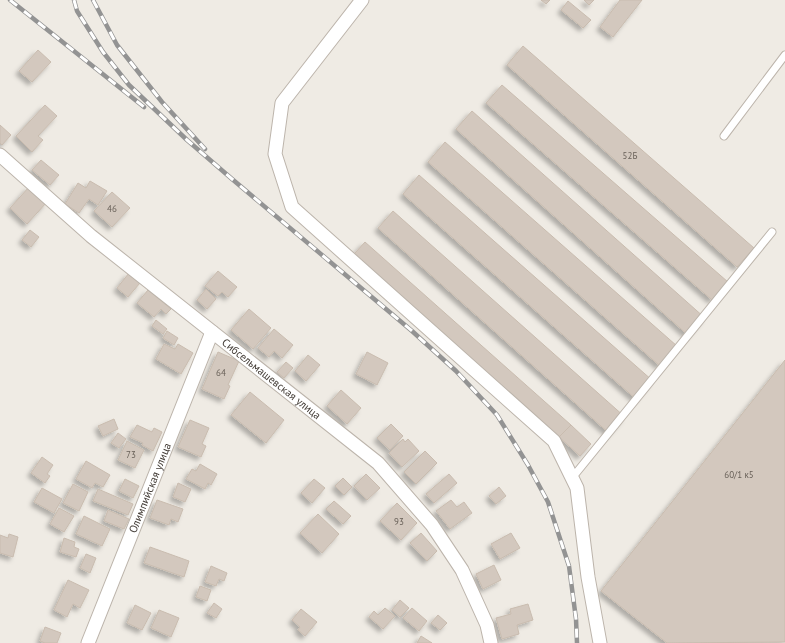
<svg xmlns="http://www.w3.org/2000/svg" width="785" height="643" font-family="'PT Sans',sans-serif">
<defs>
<filter id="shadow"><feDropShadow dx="-3.5" dy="3.5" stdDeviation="2" flood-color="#0004"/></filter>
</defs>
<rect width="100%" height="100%" fill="#efebe4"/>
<path fill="#d3c8be" stroke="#c9bcaf" filter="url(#shadow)" d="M541,0h9l-4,4z
M584,0h10l-5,5z
M620,0h22l-29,37 -13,-10z
M568,1l23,19 -8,8 -22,-18z
M523,46l231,202 -17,19 -230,-202z
M38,50l13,12 -19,20 -13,-11z
M502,85l226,197 -16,18 -226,-197z
M45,105l12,11 -19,20 5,4 -11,12 -16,-16z
M472,111l233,207 -16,18 -233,-207z
M0,125l11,10 -9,10 -2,-2z
M445,142l232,204 -17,20 -232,-204z
M41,160l18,15 -9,10 -18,-15z
M419,175l234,206 -16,19 -234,-206z
M90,181l17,10 -9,14 -9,-6 -10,14 -14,-9 13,-21 8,5z
M29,187l18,15 -20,22 -17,-16z
M112,192l18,16 -18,19 -18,-16z
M393,211l232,206 -15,17 -232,-206z
M30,230l9,7 -8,10 -9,-7z
M365,242l206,183 -12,12 -205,-183z
M218,271l19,16 -9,10 -6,-5 -4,4 -13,-10z
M129,273l11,10 -12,14 -11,-9z
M206,289l10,10 -9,10 -10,-9z
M148,290l23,19 -5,5 -5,-5 -7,8 -17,-14z
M249,309l22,19 -18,21 -22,-19z
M156,320l11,9 -4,5 -11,-8z
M274,329l19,16 -11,13 -8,-7 -5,6 -11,-9z
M167,331l11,7 -4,7 -11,-7z
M164,344l11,5 3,-5 15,9 -12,21 -25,-15z
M218,352l21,9 -11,24 2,1 -6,13 -22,-10z
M367,352l21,11 -11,22 -21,-11z
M308,355l12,10 -14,16 -11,-10z
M785,360v282l-118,1 -66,-52z
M286,362l7,6 -9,10 -7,-6z
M341,390l20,18 -14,16 -20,-18z
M250,392l34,28 -18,23 -35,-28z
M114,419l4,10 -15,7 -5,-10z
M190,420l19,8 -7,16 4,2 -5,11 -23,-10z
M391,424l12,12 -13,14 -13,-12z
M137,425l15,7 2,-4 8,4 -9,19 -11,-6 1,-2 -13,-6z
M571,425l20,19 -11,12 -21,-19z
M118,433l8,6 -7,9 -8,-5z
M403,439l2,3 3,-3 11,12 -17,16 -13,-14z
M127,441l17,9 -9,18 -17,-8z
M425,451l12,12 -21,21 -12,-12z
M42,457l11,8 -6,9 3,2 -5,7 -14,-10z
M86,461l24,14 -7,12 -8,-4 -3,5 -16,-9z
M200,464l17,10 -6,11 -3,-2 -3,6 -19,-10 6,-10 4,2z
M366,474l14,14 -13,12 -13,-14z
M449,474l8,9 -23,20 -8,-9z
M343,478l9,9 -8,8 -9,-9z
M125,479l14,7 -6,12 -14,-7z
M314,479l11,9 -13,15 -11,-10z
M178,483l13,6 -6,13 -12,-5z
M73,484l15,8 -9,19 -16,-8z
M499,487l7,9 -10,8 -7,-8z
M42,488l20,11 -8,14 -20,-11z
M98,489l35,15 -5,11 -35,-14z
M157,500l26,9 -5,13 -7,-3 -2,6 -19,-7z
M451,500l6,7 7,-5 8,11 -22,16 -14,-18z
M334,501l17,15 -8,8 -17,-15z
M397,503l20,20 -16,17 -21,-19z
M59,508l15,8 -10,16 -14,-8z
M108,510l21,9 -5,10 -20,-8z
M318,514l21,20 -17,19 -22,-20z
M84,516l26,13 -8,17 -26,-12z
M421,533l16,18 -10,10 -17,-18z
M511,533l9,15 -20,11 -9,-15z
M9,534l9,3 -5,20 -13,-4v-18l8,3z
M64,538l11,4 -1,5 5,2 -3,8 -16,-5z
M150,547l39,14 -5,16 -40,-14z
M86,554l10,4 -6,15 -10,-5z
M494,565l7,15 -18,9 -7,-15z
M211,566l16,7 -3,8 -5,-2 -3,7 -11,-4z
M68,580l21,10 -9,18 -7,-4 -6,13 -13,-7z
M200,586l11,4 -4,11 -11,-4z
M400,600l9,8 -9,9 -8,-7z
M214,603l8,6 -6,9 -9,-5z
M528,604l5,16 -16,5 2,9 -17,5 -6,-21 15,-4 -1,-5z
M135,605l16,8 -9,17 -15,-7z
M385,608l10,8 -12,13 -14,-12 5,-6 4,4z
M412,608l15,13 -8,10 -16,-13z
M301,609l16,13 -12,14 -7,-6 2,-3 -8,-7z
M159,610l20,8 -8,19 -20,-9z
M438,615l9,8 -7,7 -9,-7z
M45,627l16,6 -4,10h-12l-5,-2z
M421,636l11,7h-15z"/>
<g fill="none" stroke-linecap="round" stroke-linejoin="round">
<defs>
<path id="lane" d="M724,136l61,-81
M572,478l200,-246"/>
<g id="street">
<path d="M362,0l-80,103 -7,51 17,53 262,234 23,47 11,89 12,66"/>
<path id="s1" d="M0,155l91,81 287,227 54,62 30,45 25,55 4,18"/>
<path id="s2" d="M88,643l124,-311"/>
</g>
</defs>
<use href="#lane" stroke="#bcb4ab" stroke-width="9"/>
<use href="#street" stroke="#bcb4ab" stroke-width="15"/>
<use href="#lane" stroke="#fff" stroke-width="7"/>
<use href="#street" stroke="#fff" stroke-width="13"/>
<defs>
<path id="rail" d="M10,0l134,107
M74,0l3,11 26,41 26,33 58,55 45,39 180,152 44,40 41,44 31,50 20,37 21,64 7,53 1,24
M93,0l24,45 45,57 43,47"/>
</defs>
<use href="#rail" stroke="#939393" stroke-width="4.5"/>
<use href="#rail" stroke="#fff" stroke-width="3" stroke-dasharray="9" stroke-linecap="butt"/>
</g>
<g text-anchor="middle" stroke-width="3" stroke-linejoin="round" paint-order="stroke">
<g font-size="9" fill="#665e56">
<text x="630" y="159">52Б</text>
<text x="112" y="212">46</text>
<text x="221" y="376">64</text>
<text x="131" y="458">73</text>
<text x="739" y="478">60/1 к5</text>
<text x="399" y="525">93</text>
</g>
<g font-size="11" fill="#413a34" stroke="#fff">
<text dy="4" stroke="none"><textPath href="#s1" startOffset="352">Сибсельмашевская улица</textPath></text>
<text dy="4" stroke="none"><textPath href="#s2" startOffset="167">Олимпийская улица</textPath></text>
</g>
</g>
</svg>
